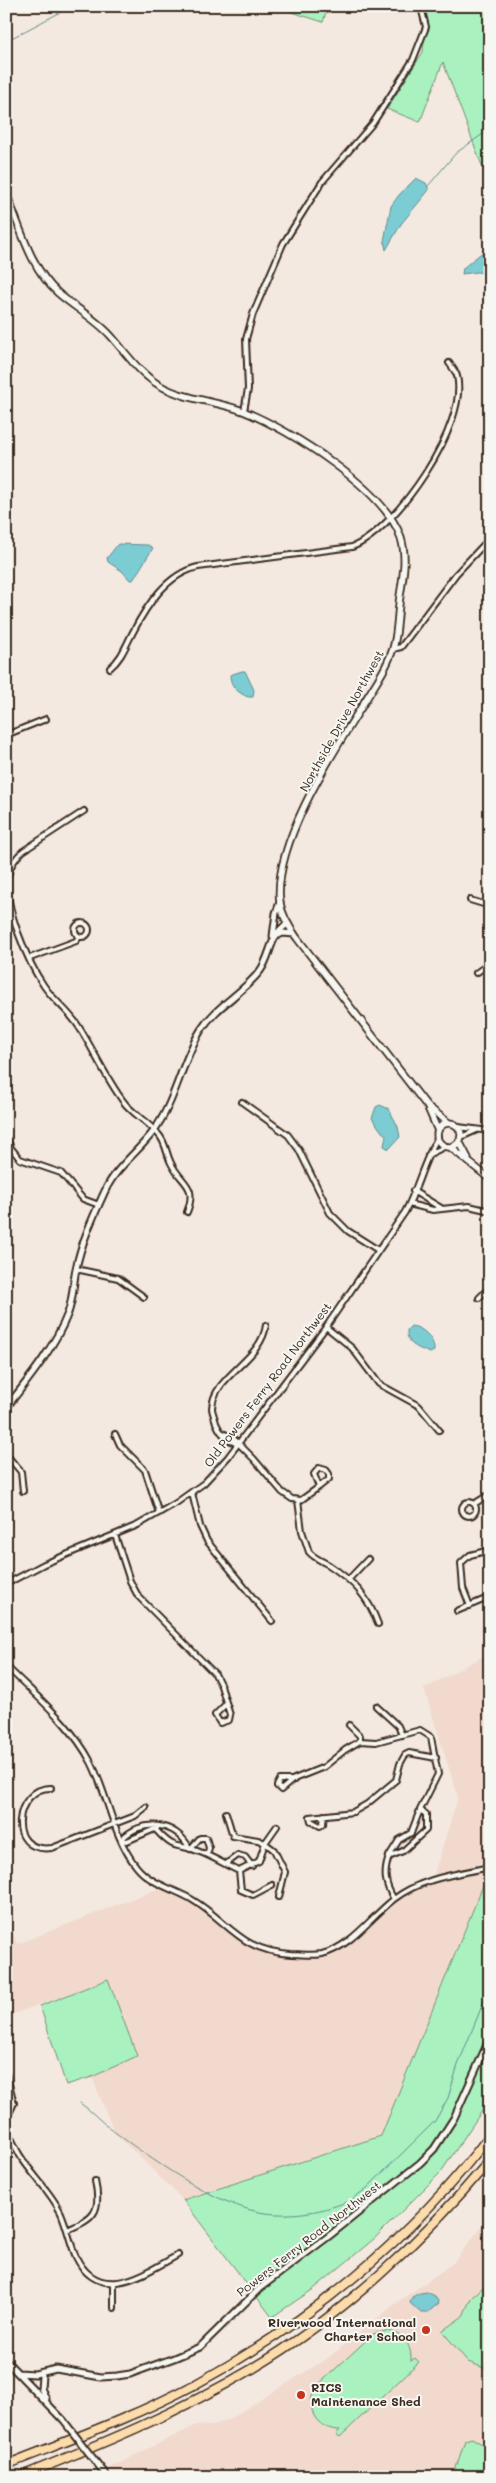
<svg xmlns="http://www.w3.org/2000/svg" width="496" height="2483" font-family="Mali,sans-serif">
<rect width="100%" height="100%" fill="#f4e9e1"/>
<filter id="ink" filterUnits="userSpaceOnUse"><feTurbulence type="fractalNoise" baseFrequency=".02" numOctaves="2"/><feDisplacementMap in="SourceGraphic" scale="10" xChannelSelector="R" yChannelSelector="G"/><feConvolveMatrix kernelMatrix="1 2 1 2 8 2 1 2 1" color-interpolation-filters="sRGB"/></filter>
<g filter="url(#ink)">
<path fill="#f1dacd" d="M490,1652v216l-109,268 -198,64 -69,-68 -22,-55 45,-21 -29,-77 -102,38v-106l11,33 150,-59 23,8 33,35 67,30 56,-10 48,-48 39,-23 25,-80 -34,-108z
M481,2227l9,6v244h-374l-7,-9 87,-43 17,1 16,-7 100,-62 67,-54 57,-40z"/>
<path fill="#a9f2c0" stroke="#728e6f" d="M273,6h55l-5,16z
M421,6h69v181l-47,-125 -23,60 -33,-13 36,-57 3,-35z
M490,1868v231l-49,73 -66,66 -60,50 -43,29 -89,-117 198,-64z
M108,1979l29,77 -45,21 -26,8 -26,-79z
M490,2281v88h-3l-19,-7 -26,-31 21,-15 8,-18z
M386,2331c17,1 26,14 25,30l4,-3 4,4 -79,75 -4,-3 4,-4c-25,0 -38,-25 -22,-45l55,-51z
M472,2438l18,11v28h-37l12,-37z"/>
<path fill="#7bccd4" stroke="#618b8b" d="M416,178l10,5 3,7 -28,34 -15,26 -2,-9 7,-35 8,-11z
M490,246v28l-13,-2 -15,2 1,-6z
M118,544l30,1 5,3 -20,32h-3l-8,-9 -14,-9 -1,-4z
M242,671h3l9,19 -1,7h-5c-10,-4 -18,-11 -18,-22z
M380,1105l9,4 9,18 2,10 -11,12 -5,-3 2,-11 -4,-3 -10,-14 4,-11z
M411,1326c12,1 24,13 23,25l-4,2c-12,-5 -24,-8 -23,-23z
M427,2292l8,4 4,7 -12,10h-6l-11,-10 2,-6 8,-4z"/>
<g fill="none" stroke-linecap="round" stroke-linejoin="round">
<path stroke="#618b8b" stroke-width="1" d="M6,41l66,-35
M428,186l28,-33 34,-24
M80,2103c12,8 21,19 32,27 37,28 101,73 147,82 27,5 61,1 87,-10
M351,2200l16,-12 68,-67 13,-23 10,-33 32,-79"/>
<defs>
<path id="minor" d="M244,411l4,-22 -2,-50 7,-25 30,-70 39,-62 51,-59 40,-63 13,-33 -5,-20
M393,649l8,-2 55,-73 34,-36
M110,668c12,-10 16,-23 23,-36 14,-27 34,-58 65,-65l154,-20c44,-17 117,-123 105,-171 -1,-4 -5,-9 -8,-13
M6,735l40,-16
M84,811l-61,40c-8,7 -13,15 -15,25 -5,28 20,87 36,110 10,15 25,25 35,41 15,24 27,51 44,74 10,14 26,21 36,34 7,8 7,18 12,28 10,21 27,21 16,49
M470,900l20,6
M75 930a7 7 0 1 1 14 0a7 7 0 1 1-14 0Z
M30,958l46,-17 3,-4
M476,973l14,-10
M242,1102l46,33 11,15 31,63 18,18 30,19
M458,1127l32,4
M6,1137l5,11 9,11 41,14 22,26 16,6
M461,1137l16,-7
M428,1155l18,-9
M413,1191l28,17
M409,1204l24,6 36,-4 21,5
M76,1269l42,9 26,19
M479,1298l11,-11
M326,1327l26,21 27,36 40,22 20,24
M221,1432l12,6 21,21 28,33 10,7 9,1 18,-13
M115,1434l5,11 25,25 14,43
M237,1444c-10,-4 -17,-11 -21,-21 -1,-5 -4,-11 -4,-15 1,-32 50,-48 54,-83
M6,1454l15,18 2,19
M319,1468l7,2 3,4v5l-10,8 -5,-13z
M192,1493l8,33 7,15 65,80
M298,1500l4,31 7,21c5,6 13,9 20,13 24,16 39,31 49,59
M462 1509a7 7 0 1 1 14 0a7 7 0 1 1-14 0Z
M474,1504l16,-10
M115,1535l15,46 8,15 77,78 6,12 9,29 -1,5 -9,3 -5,-8 10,-10
M349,1579l19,-20
M6,1584l38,-20 94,-39 38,-22 28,-20 24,-26 98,-130 79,-115c13,-24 18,-51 33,-75
M470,1606l-7,-18 -2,-25 9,-8 20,-5
M457,1611l26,-11
M6,1666c30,30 65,58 85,96 17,33 22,75 45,104 14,18 36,22 55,33 39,23 48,52 100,55 10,0 21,2 31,0 29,-7 49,-37 72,-55 27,-21 63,-25 96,-32
M376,1706l22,20 4,9
M349,1725l11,11v5
M294,1780h-14l-3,6 4,4 13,-11 30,-12 21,-17 15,-9 16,1 44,-12 11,7 7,37 -18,36 6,4v16l-23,21 -14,6c-6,16 -4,28 5,42
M51,1788c-36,-1 -47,66 1,60l83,-32 11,-9
M226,1813l7,23 25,4 7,3 12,-17
M324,1815l-1,9 -3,2 -9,-5 -1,-4 43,-5 14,-8 29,-24 4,-16 5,-9 4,-2 27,5
M156,1830c21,23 21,12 44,22 13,5 26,13 39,19l20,-10 6,-18 9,7 11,22 -6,25
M121,1840c20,-22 55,-19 69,9
M121,1840l6,1 30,-13
M190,1849l10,-11h6l3,10 -2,7
M389,1856l10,-16 12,-7 9,-23
M226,1864l12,-9 7,2 7,9
M239,1871l2,19 12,5 19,-10
M6,2073l8,30 -8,17
M6,2130c6,8 9,18 15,27 12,19 30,35 40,56 6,14 9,30 15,44 24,49 71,15 102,-2
M67,2230c27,-11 35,-18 28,-49
M114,2283v25"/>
<path id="tertiary" d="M273,936l3,-23 4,-11
M274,937l9,-4 11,1
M6,1408c22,-28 49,-61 62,-95 5,-14 5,-29 8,-44 5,-26 18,-54 29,-78 11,-24 33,-39 48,-59 23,-31 28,-70 48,-102 15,-24 42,-37 59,-59 12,-16 9,-37 28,-47
M6,2361l57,59
M18,2373l17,1 21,-5 45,8 16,-1 13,-2 44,-16 26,-11 60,-59 69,-52 91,-73 14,-14 20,-31 36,-80
M42,2376l-1,12 5,11
M99,2466l9,11"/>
<path id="secondary" d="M6,193c14,33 24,75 52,100 17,15 38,26 53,43 15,17 28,37 48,49 26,15 57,16 84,26 46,18 143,79 158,127 6,19 2,39 -1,58 -3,20 -2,45 -11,63 -7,17 -18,31 -27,47 -30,48 -90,140 -82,197 2,13 9,24 17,35l130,168 22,17
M428,1108l10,23
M437 1135a12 12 0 1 1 24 0a12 12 0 1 1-24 0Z
M459,1141l9,17
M450,1147l40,32"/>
<path id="motorway" d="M6,2465c63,-25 128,-48 188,-80 113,-61 218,-146 296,-250
M19,2477c80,-32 159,-64 233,-108 90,-53 172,-130 238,-209"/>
</defs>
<use href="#minor" stroke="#3b2a1e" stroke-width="8"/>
<use href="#tertiary" stroke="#3b2a1e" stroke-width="9"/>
<use href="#secondary" stroke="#3b2a1e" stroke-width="9"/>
<use href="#motorway" stroke="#3b2a1e" stroke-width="11"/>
<use href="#minor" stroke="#f6f6f2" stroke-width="4"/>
<use href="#tertiary" stroke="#f6f6f2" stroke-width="5"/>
<use href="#secondary" stroke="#f6f6f2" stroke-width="5.5"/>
<use href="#motorway" stroke="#fcdcac" stroke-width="8"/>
<defs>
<path id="tertiary-bridge" d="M63,2420l36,46"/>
</defs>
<use href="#tertiary-bridge" stroke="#3b2a1e" stroke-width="9" stroke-linecap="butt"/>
<use href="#tertiary-bridge" stroke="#f6f6f2" stroke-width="5"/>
</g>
</g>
<g fill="#c8321e" stroke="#f6f6f2" stroke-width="2">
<circle cx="426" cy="2330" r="5"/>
<circle cx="301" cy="2395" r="5"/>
</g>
<g text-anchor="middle" stroke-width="4" stroke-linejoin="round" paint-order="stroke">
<g font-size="12" fill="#3b2a1e" stroke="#f6f6f2">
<text transform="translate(342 721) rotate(-61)" y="4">Northside Drive Northwest</text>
<text transform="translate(268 1385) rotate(-53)" y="4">Old Powers Ferry Road Northwest</text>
<text transform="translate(309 2239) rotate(-38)" y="4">Powers Ferry Road Northwest</text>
</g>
<g font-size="12" font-weight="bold" fill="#3b2a1e" stroke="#f6f6f2" text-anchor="end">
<text x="416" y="2327">Riverwood International<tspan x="416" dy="14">Charter School</tspan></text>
<text x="311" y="2392" text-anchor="start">RICS<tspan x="311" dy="14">Maintenance Shed</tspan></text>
</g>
</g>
<rect width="496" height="2483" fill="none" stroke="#f6f6f2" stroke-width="25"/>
<rect x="12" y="12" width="471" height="2458" fill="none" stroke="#3b2a1e" stroke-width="2" filter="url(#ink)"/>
</svg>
